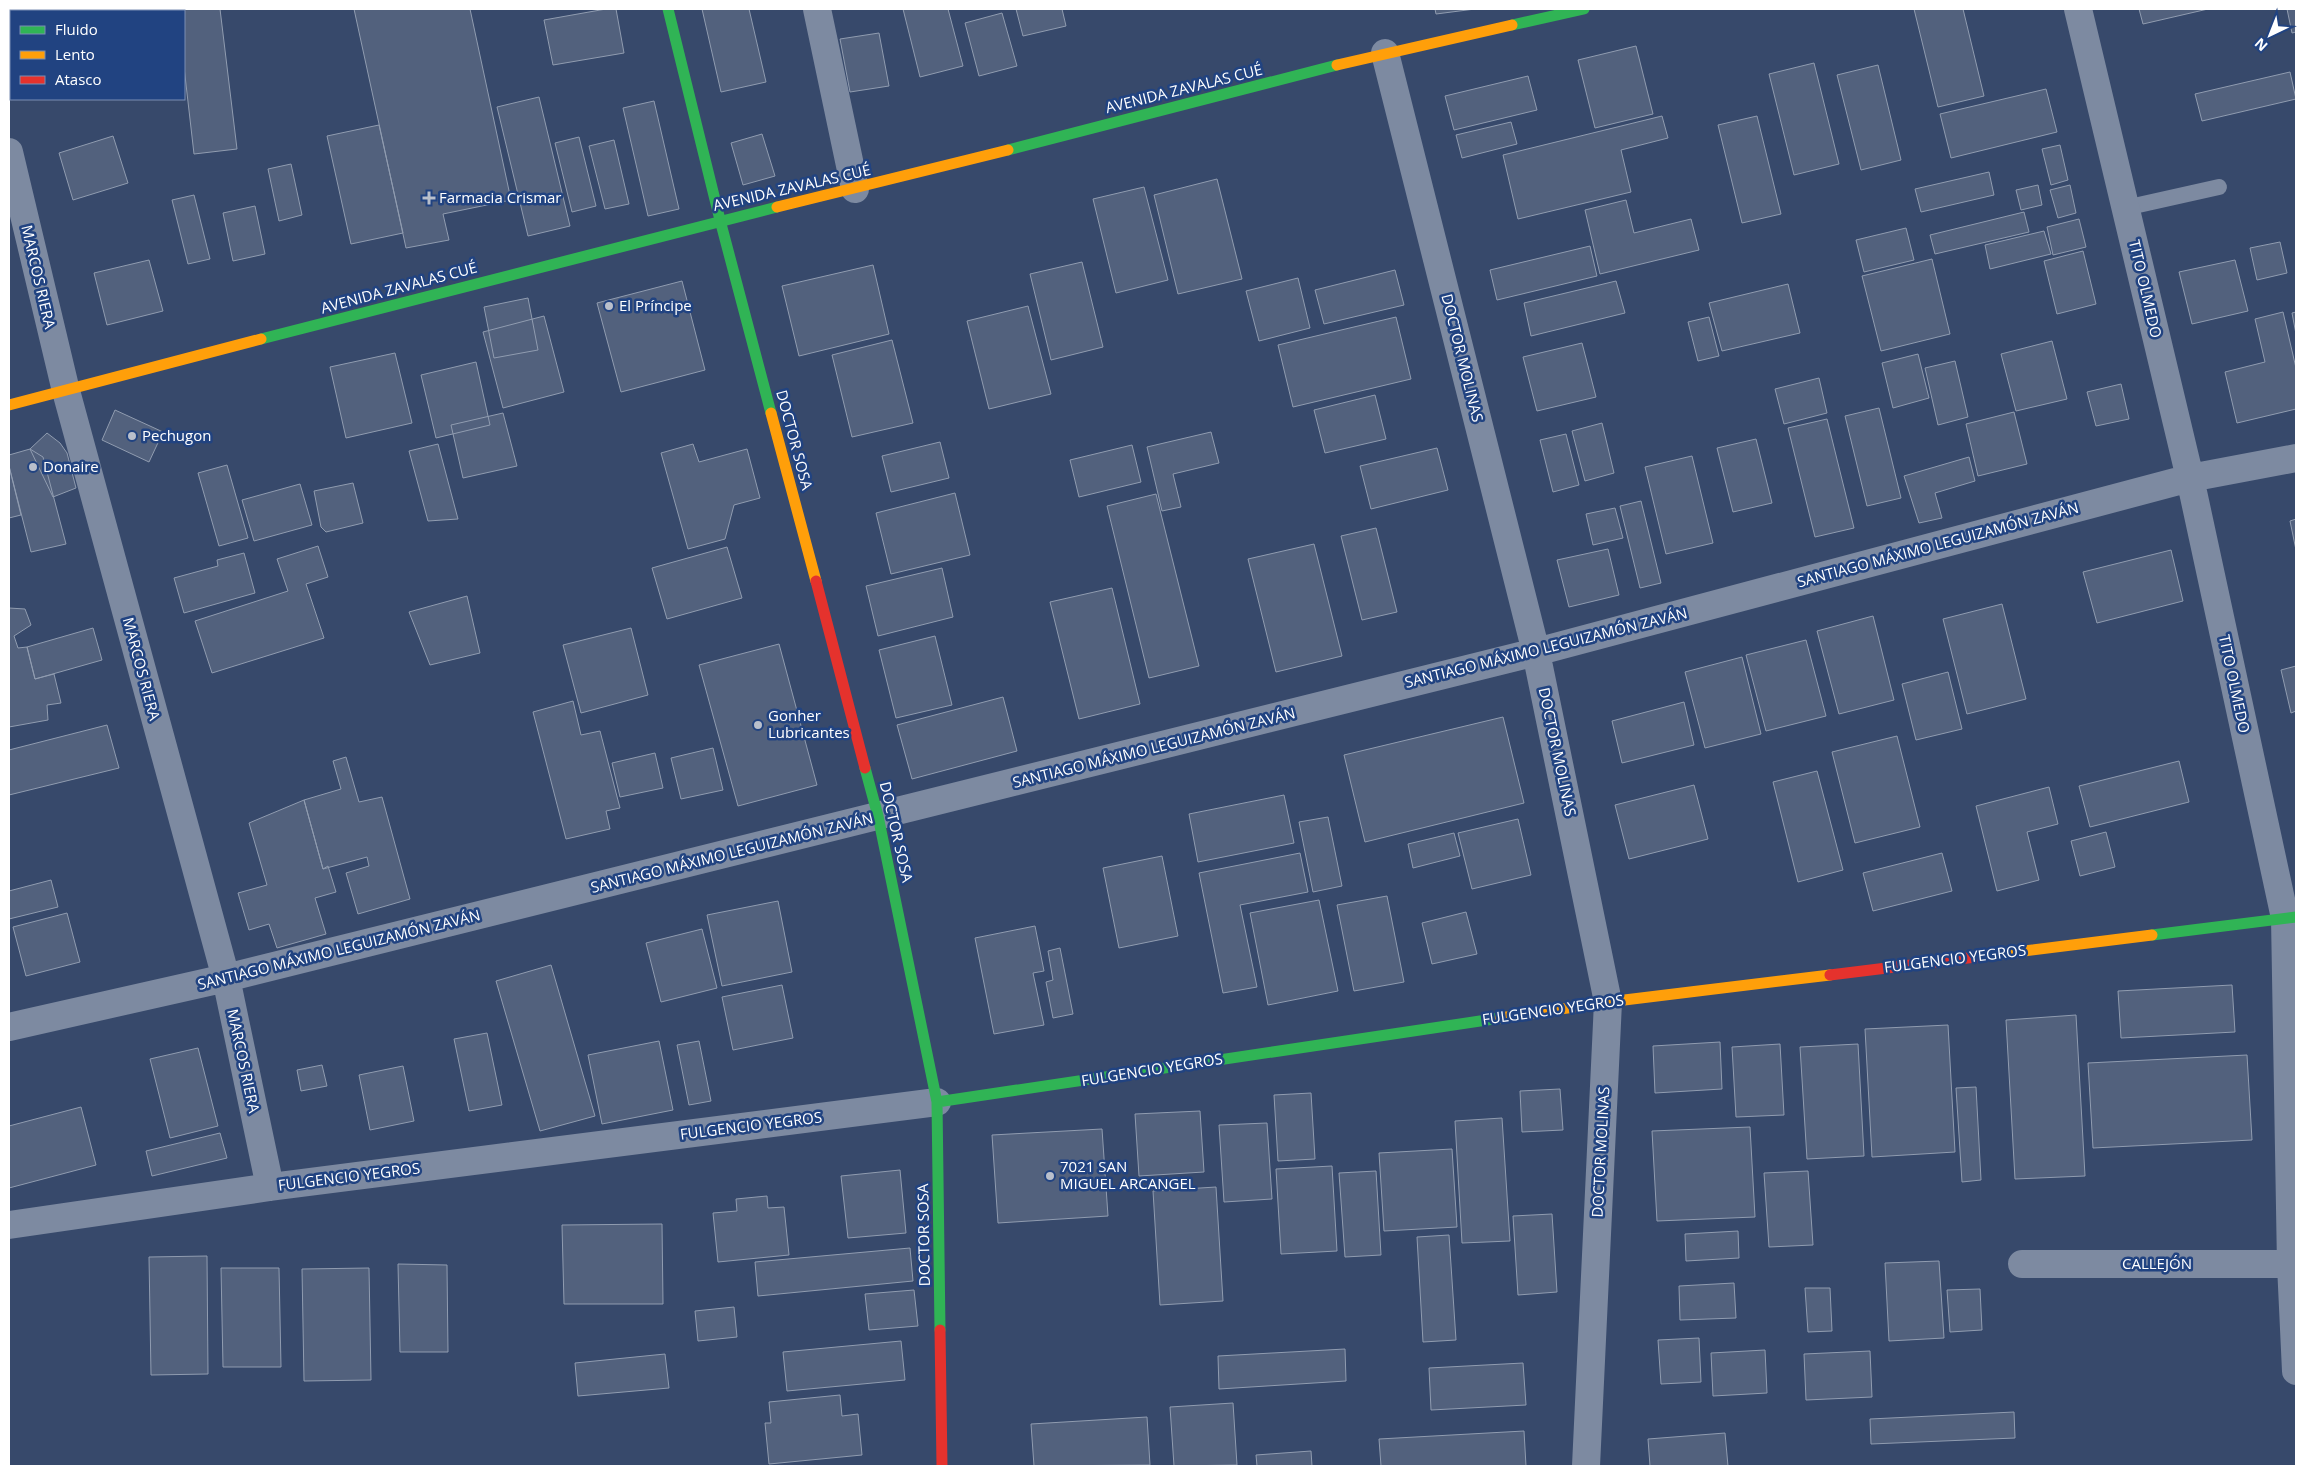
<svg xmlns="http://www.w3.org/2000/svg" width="2305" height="1475" font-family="'Open Sans',sans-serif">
<rect width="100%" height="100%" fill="#37496b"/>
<path fill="#52617d" stroke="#909cb0" d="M177,9h43l17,140 -43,5 -10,-87v-56h-7z
M354,9h116l41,191 -68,14 6,26 -43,8z
M606,9h10l8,44 -71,12 -9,-45z
M702,9h47l17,73 -45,10z
M903,9h45l15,57 -43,11z
M1016,9h46l4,17 -43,10z
M1435,9h40l-39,5z
M1914,9h49l21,87 -46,11z
M2139,9h69l-65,15z
M2287,9h9v23l-4,1z
M1002,13l15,53 -38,10 -14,-53z
M879,33l10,53 -39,6 -10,-53z
M1636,46l17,68 -58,14 -17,-68z
M1814,63l25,101 -45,11 -25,-101z
M1878,65l23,95 -40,10 -24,-95z
M2290,72l6,27 -94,22 -7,-27z
M1528,76l9,34 -83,20 -9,-34z
M2046,89l11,43 -106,26 -11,-44z
M539,97l31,129 -42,10 -31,-129z
M654,101l25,108 -31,7 -25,-108z
M1662,116l6,22 -47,12 10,42 -113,27 -15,-64z
M1757,116l24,98 -39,9 -24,-98z
M1511,122l6,22 -55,14 -6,-23z
M379,125l24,108 -52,11 -24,-108z
M762,134l13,42 -32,9 -12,-42z
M113,136l15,47 -55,17 -14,-47z
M579,137l17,69 -24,6 -17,-69z
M614,140l15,64 -24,5 -16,-63z
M2060,145l8,35 -17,5 -9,-36z
M291,164l11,51 -23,6 -11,-52z
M1989,172l5,23 -73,17 -6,-23z
M1217,179l25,100 -64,15 -24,-99z
M2038,185l4,20 -21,5 -5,-20z
M2070,185l6,28 -18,5 -8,-28z
M1144,187l24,93 -52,13 -23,-94z
M194,195l16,64 -22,5 -16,-64z
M1626,200l8,33 57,-14 8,31 -99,24 -15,-64z
M255,206l10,48 -32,7 -10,-48z
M2024,212l5,20 -94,22 -5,-19z
M2079,219l7,28 -33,8 -6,-28z
M1906,228l8,32 -50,12 -8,-32z
M2044,231l7,23 -61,15 -5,-24z
M2280,242l7,31 -30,7 -7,-32z
M1590,246l7,30 -100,24 -7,-30z
M2083,251l13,53 -39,10 -13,-53z
M1932,259l18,75 -69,17 -19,-75z
M149,260l14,51 -56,14 -13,-52z
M2235,260l13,51 -56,13 -13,-52z
M1082,262l21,85 -52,13 -21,-86z
M873,265l16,69 -90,22 -17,-70z
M1395,270l9,35 -80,19 -9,-34z
M1298,278l12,50 -51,13 -13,-50z
M682,281l23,89 -84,22 -24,-89z
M1616,281l9,32 -94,23 -7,-33z
M1788,284l12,49 -78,18 -13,-48z
M528,298l10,52 -44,8 -10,-51z
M1028,306l23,88 -62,15 -22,-88z
M2283,312l13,56v41l-59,14 -12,-51 40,-10 -10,-43z
M2296,312v22l-4,-21z
M544,316l20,76 -61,16 -20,-76z
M1396,317l15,62 -118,28 -15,-62z
M1709,317l10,39 -21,5 -10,-39z
M892,340l21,83 -61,14 -20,-82z
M2052,341l15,58 -51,12 -15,-57z
M1582,343l14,54 -59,14 -14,-54z
M395,353l17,70 -66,15 -16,-71z
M1918,354l11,44 -36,10 -11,-45z
M1955,361l13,56 -30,8 -13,-57z
M476,362l14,63 -54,13 -15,-63z
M1819,378l8,35 -43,11 -9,-35z
M2121,384l8,35 -33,7 -9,-34z
M1375,395l11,44 -61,14 -11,-43z
M1879,408l22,90 -34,8 -22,-90z
M115,410l48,22 -14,30 -47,-22z
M2014,412l13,52 -49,12 -12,-52z
M503,413l14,53 -54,12 -12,-53z
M1827,419l27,109 -39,9 -27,-109z
M1602,423l12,50 -29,8 -13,-50z
M1211,432l8,31 -46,11 8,33 -19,4 -15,-64z
M47,433l13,10 7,10 9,35 -23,9 -23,-48z
M1566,434l13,51 -26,7 -13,-52z
M1756,439l16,64 -39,9 -16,-64z
M940,442l9,36 -58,14 -9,-36z
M438,444l20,75 -30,2 -19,-70z
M693,444l6,18 48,-13 13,49 -26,7 -9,34 -37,10 -27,-96z
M1132,445l9,37 -62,15 -9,-37z
M1437,448l11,42 -77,19 -11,-43z
M30,449l13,8 23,87 -35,8 -22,-86v-11z
M1692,456l21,87 -47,11 -21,-87z
M1969,457l6,24 -40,12 7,25 -23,5 -15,-47z
M227,465l21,73 -29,8 -21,-73z
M9,466l12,49 -12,3z
M353,483l10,40 -37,9 -5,-5 -7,-36z
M300,484l12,41 -58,16 -12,-41z
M955,493l15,62 -79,19 -15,-61z
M1156,494l43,172 -50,12 -42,-172z
M1641,501l20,82 -21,5 -20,-82z
M1615,508l8,30 -30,7 -7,-31z
M2296,519v31l-6,-29z
M1376,528l21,84 -35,8 -21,-84z
M1314,544l28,112 -66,16 -28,-113z
M318,546l10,31 -22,7 18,54 -112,35 -17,-52 93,-30 -11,-32z
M727,547l15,51 -75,21 -15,-51z
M1608,549l11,46 -50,12 -12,-47z
M2171,550l12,51 -86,22 -14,-51z
M244,553l11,40 -71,20 -10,-35 44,-12 -1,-6z
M942,568l11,49 -75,19 -12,-50z
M1112,588l28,116 -61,15 -29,-117z
M467,596l13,57 -50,12 -21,-53z
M2002,604l24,95 -59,15 -24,-95z
M9,608l16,1 6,16 -17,11 4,12 9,-1 8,32 19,-5 7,29 -14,2 1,15 -39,7z
M1873,616l21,84 -55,14 -22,-83z
M93,628l9,32 -67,19 -8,-32z
M631,628l17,67 -67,18 -18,-68z
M935,636l17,69 -56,13 -17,-68z
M1806,640l20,76 -60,15 -20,-76z
M779,644l38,141 -79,21 -39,-141z
M1742,657l19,77 -56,14 -20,-76z
M2296,666v45l-5,2 -10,-43z
M1948,672l14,57 -46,11 -14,-56z
M1003,697l14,54 -105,28 -15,-54z
M573,701l8,34 19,-4 20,77 -14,3 4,18 -44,10 -33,-127z
M1684,702l10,43 -72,18 -10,-42z
M1503,717l21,86 -159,39 -21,-87z
M107,725l12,43 -110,27v-45z
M1897,736l23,91 -65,16 -23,-91z
M713,748l10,42 -42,9 -10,-41z
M655,753l8,35 -43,9 -8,-34z
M346,757l13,45 23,-5 28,102 -52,15 -12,-41 23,-7 -2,-9 -44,12 -19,-69 37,-11 -8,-28z
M2179,761l10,41 -99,25 -11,-41z
M1817,771l26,99 -45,12 -25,-100z
M1694,785l14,54 -79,20 -14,-54z
M2049,787l9,37 -31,8 12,48 -42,11 -21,-85z
M1284,795l10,48 -96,19 -9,-48z
M304,800l19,69 5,-3 8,26 -21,6 11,36 -49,14 -8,-24 -20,6 -11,-37 29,-8 -18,-62z
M1328,817l14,69 -29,6 -14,-70z
M1518,819l13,56 -59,14 -14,-56z
M2106,832l9,35 -35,9 -9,-35z
M1454,833l6,23 -47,12 -5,-24z
M1300,853l8,39 -68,13 17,82 -34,6 -24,-120z
M1942,853l10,38 -79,20 -10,-38z
M1162,856l16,80 -59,12 -16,-80z
M51,880l7,27 -49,12v-28z
M1387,896l17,86 -50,9 -17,-86z
M1319,900l19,91 -70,14 -18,-92z
M778,901l14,71 -70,14 -15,-71z
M1466,912l11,42 -45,10 -10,-41z
M67,913l13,49 -54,14 -13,-49z
M1035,926l9,45 -11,2 11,52 -50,9 -19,-96z
M702,929l15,59 -56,14 -15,-59z
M1060,948l13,66 -20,4 -7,-36 7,-2 -5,-29z
M551,965l44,151 -55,15 -44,-150z
M782,985l11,53 -60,12 -11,-53z
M2232,985l3,47 -114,6 -3,-47z
M2076,1015l9,161 -70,3 -9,-159z
M1948,1025l7,127 -83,5 -7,-128z
M487,1033l15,72 -33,6 -15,-72z
M659,1041l14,69 -71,14 -14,-69z
M699,1041l12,60 -22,4 -12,-60z
M1720,1042l2,47 -67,4 -2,-47z
M1780,1044l4,71 -48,2 -4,-70z
M1858,1044l6,112 -57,3 -7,-112z
M198,1048l20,78 -48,12 -20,-79z
M2247,1055l5,85 -159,8 -5,-85z
M322,1065l5,21 -26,5 -4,-21z
M403,1066l11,55 -44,9 -11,-55z
M1976,1087l5,93 -19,2 -6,-94z
M1560,1089l3,41 -41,2 -2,-41z
M1311,1093l4,66 -37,2 -4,-66z
M81,1107l15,58 -87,23v-62z
M1200,1111l4,61 -65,4 -4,-62z
M1502,1118l8,123 -48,2 -7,-122z
M1267,1123l5,76 -48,3 -5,-77z
M1750,1127l5,90 -98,4 -5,-90z
M1102,1129l6,87 -110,7 -6,-88z
M220,1133l7,25 -75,18 -6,-25z
M1452,1149l5,78 -73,4 -5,-78z
M1332,1166l5,85 -56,3 -5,-85z
M900,1170l6,63 -58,5 -7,-62z
M1376,1171l5,84 -36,2 -6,-84z
M1808,1171l5,74 -44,2 -5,-74z
M1216,1187l7,114 -63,4 -7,-114z
M767,1196l1,12 16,-1 5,48 -71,7 -5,-49 24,-2 -1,-12z
M1552,1214l5,78 -39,3 -5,-79z
M662,1224l1,80h-99l-2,-79z
M1738,1231l1,27 -53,3 -1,-27z
M1449,1235l7,105 -33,2 -6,-105z
M910,1248l3,33 -155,15 -3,-34z
M207,1256l1,118 -57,1 -2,-118z
M1939,1261l5,77 -55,3 -4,-78z
M398,1264l49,1 1,87h-48z
M221,1268h58l2,99h-58z
M369,1268l2,112 -67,1 -2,-112z
M1734,1283l2,35 -56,2 -1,-34z
M1805,1288h25l2,43 -24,1z
M1980,1289l2,41 -32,2 -3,-42z
M914,1290l4,36 -49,4 -4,-36z
M734,1307l3,30 -39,4 -3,-30z
M1699,1338l2,44 -40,2 -3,-44z
M901,1341l4,39 -118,11 -4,-39z
M1345,1349l1,32 -127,8 -1,-33z
M1765,1350l2,43 -54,3 -2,-43z
M1870,1351l2,46 -66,3 -2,-46z
M665,1354l4,34 -91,8 -3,-33z
M1523,1363l3,42 -95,5 -2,-42z
M840,1395l2,21 16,-2 4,41 -93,9 -4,-41h6l-2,-21z
M1233,1403l4,62 -63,1 -4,-59z
M2014,1412l1,26 -144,6 -1,-25z
M1147,1417l3,48 -116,1 -3,-42z
M1524,1431l2,35h-145l-2,-27z
M1725,1433l3,33h-78l-2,-27z
M1311,1451l1,15h-55l-1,-11z"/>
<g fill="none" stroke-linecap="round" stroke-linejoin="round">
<path stroke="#7d8aa1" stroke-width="16" d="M2125,208l94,-21"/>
<path stroke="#7d8aa1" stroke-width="28" d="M817,9l38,180
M2078,9l112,469 95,440 6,347 5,106
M1385,53l151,599 72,350 -22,464
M9,152l57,239 160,587 44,209
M9,1027l217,-49 1310,-326 654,-174 106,-20
M9,1225l261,-38 667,-85
M2022,1264h274"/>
<path stroke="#30b455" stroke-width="11" d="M668,9l52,211 51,193
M1512,25l72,-16
M1008,150l329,-85
M261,339l516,-132
M865,768l13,48 59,286 3,228
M2152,935l144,-18
M937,1102l563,-84"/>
<path stroke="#ff9f0a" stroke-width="11" d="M1337,65l175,-40
M777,207l231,-57
M9,405l252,-66
M771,413l45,168
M1992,955l160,-20
M1500,1018l108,-16 222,-27"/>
<path stroke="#e5322d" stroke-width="11" d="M816,581l49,187
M1830,975l162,-20
M940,1330l2,136"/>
</g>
<g fill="#b9bfcb" stroke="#214381" stroke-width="2">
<path d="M426.5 190.5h5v5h5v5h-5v5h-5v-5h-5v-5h5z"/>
<circle cx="609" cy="306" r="5"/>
<circle cx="132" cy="436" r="5"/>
<circle cx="33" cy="467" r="5"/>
<circle cx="758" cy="725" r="5"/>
<circle cx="1050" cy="1176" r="5"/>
</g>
<g text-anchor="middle" stroke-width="5" stroke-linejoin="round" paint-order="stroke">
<g font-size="15" fill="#fff" stroke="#214381">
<text transform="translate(1184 89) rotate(-14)" y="5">AVENIDA ZAVALAS CUÉ</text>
<text transform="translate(792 188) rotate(-13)" y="5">AVENIDA ZAVALAS CUÉ</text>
<text transform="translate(38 277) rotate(77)" y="5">MARCOS RIERA</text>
<text transform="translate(399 288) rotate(-15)" y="5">AVENIDA ZAVALAS CUÉ</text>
<text transform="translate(2145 289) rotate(77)" y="5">TITO OLMEDO</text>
<text transform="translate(1462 358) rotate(76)" y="5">DOCTOR MOLINAS</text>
<text transform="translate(794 440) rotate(75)" y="5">DOCTOR SOSA</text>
<text transform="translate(1938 545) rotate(-15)" y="5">SANTIAGO MÁXIMO LEGUIZAMÓN ZAVÁN</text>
<text transform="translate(1546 648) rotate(-14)" y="5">SANTIAGO MÁXIMO LEGUIZAMÓN ZAVÁN</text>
<text transform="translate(141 669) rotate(75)" y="5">MARCOS RIERA</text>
<text transform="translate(2234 684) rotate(78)" y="5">TITO OLMEDO</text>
<text transform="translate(1154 748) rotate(-14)" y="5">SANTIAGO MÁXIMO LEGUIZAMÓN ZAVÁN</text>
<text transform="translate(1557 752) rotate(78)" y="5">DOCTOR MOLINAS</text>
<text transform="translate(896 832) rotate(77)" y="5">DOCTOR SOSA</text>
<text transform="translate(732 853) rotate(-14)" y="5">SANTIAGO MÁXIMO LEGUIZAMÓN ZAVÁN</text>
<text transform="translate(339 950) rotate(-14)" y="5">SANTIAGO MÁXIMO LEGUIZAMÓN ZAVÁN</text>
<text transform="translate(1955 959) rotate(-7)" y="5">FULGENCIO YEGROS</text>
<text transform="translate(1553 1010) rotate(-8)" y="5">FULGENCIO YEGROS</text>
<text transform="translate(243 1061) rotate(78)" y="5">MARCOS RIERA</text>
<text transform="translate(1152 1070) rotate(-9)" y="5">FULGENCIO YEGROS</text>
<text transform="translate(751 1126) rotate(-7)" y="5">FULGENCIO YEGROS</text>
<text transform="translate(1601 1152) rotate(-87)" y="5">DOCTOR MOLINAS</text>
<text transform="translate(349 1177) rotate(-7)" y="5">FULGENCIO YEGROS</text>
<text transform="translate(924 1235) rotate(-91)" y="5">DOCTOR SOSA</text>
<text x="2157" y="1269">CALLEJÓN</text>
</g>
<g font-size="15" fill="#fff" stroke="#214381" text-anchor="start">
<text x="439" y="203">Farmacia Crismar</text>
<text x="619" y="311">El Príncipe</text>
<text x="142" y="441">Pechugon</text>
<text x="43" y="472">Donaire</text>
<text x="768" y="721">Gonher<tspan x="768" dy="17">Lubricantes</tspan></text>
<text x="1060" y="1172">7021 SAN<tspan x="1060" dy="17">MIGUEL ARCANGEL</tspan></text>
</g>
</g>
<rect width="2305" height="1475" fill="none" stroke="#ffffff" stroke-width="20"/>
<rect x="10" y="10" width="175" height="90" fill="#214381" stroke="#7a8eb3"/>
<rect x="20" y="26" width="25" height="8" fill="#30b455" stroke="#7a8eb3"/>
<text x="55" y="35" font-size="15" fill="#ffffff">Fluido</text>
<rect x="20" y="51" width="25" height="8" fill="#ff9f0a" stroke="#7a8eb3"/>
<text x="55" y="60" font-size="15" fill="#ffffff">Lento</text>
<rect x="20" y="76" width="25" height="8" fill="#e5322d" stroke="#7a8eb3"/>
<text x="55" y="85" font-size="15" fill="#ffffff">Atasco</text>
<g transform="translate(2270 35) rotate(223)" stroke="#214381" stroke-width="4" paint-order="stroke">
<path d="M0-4L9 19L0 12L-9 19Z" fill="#ffffff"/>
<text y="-8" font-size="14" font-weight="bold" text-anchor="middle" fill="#ffffff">N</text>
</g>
</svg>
